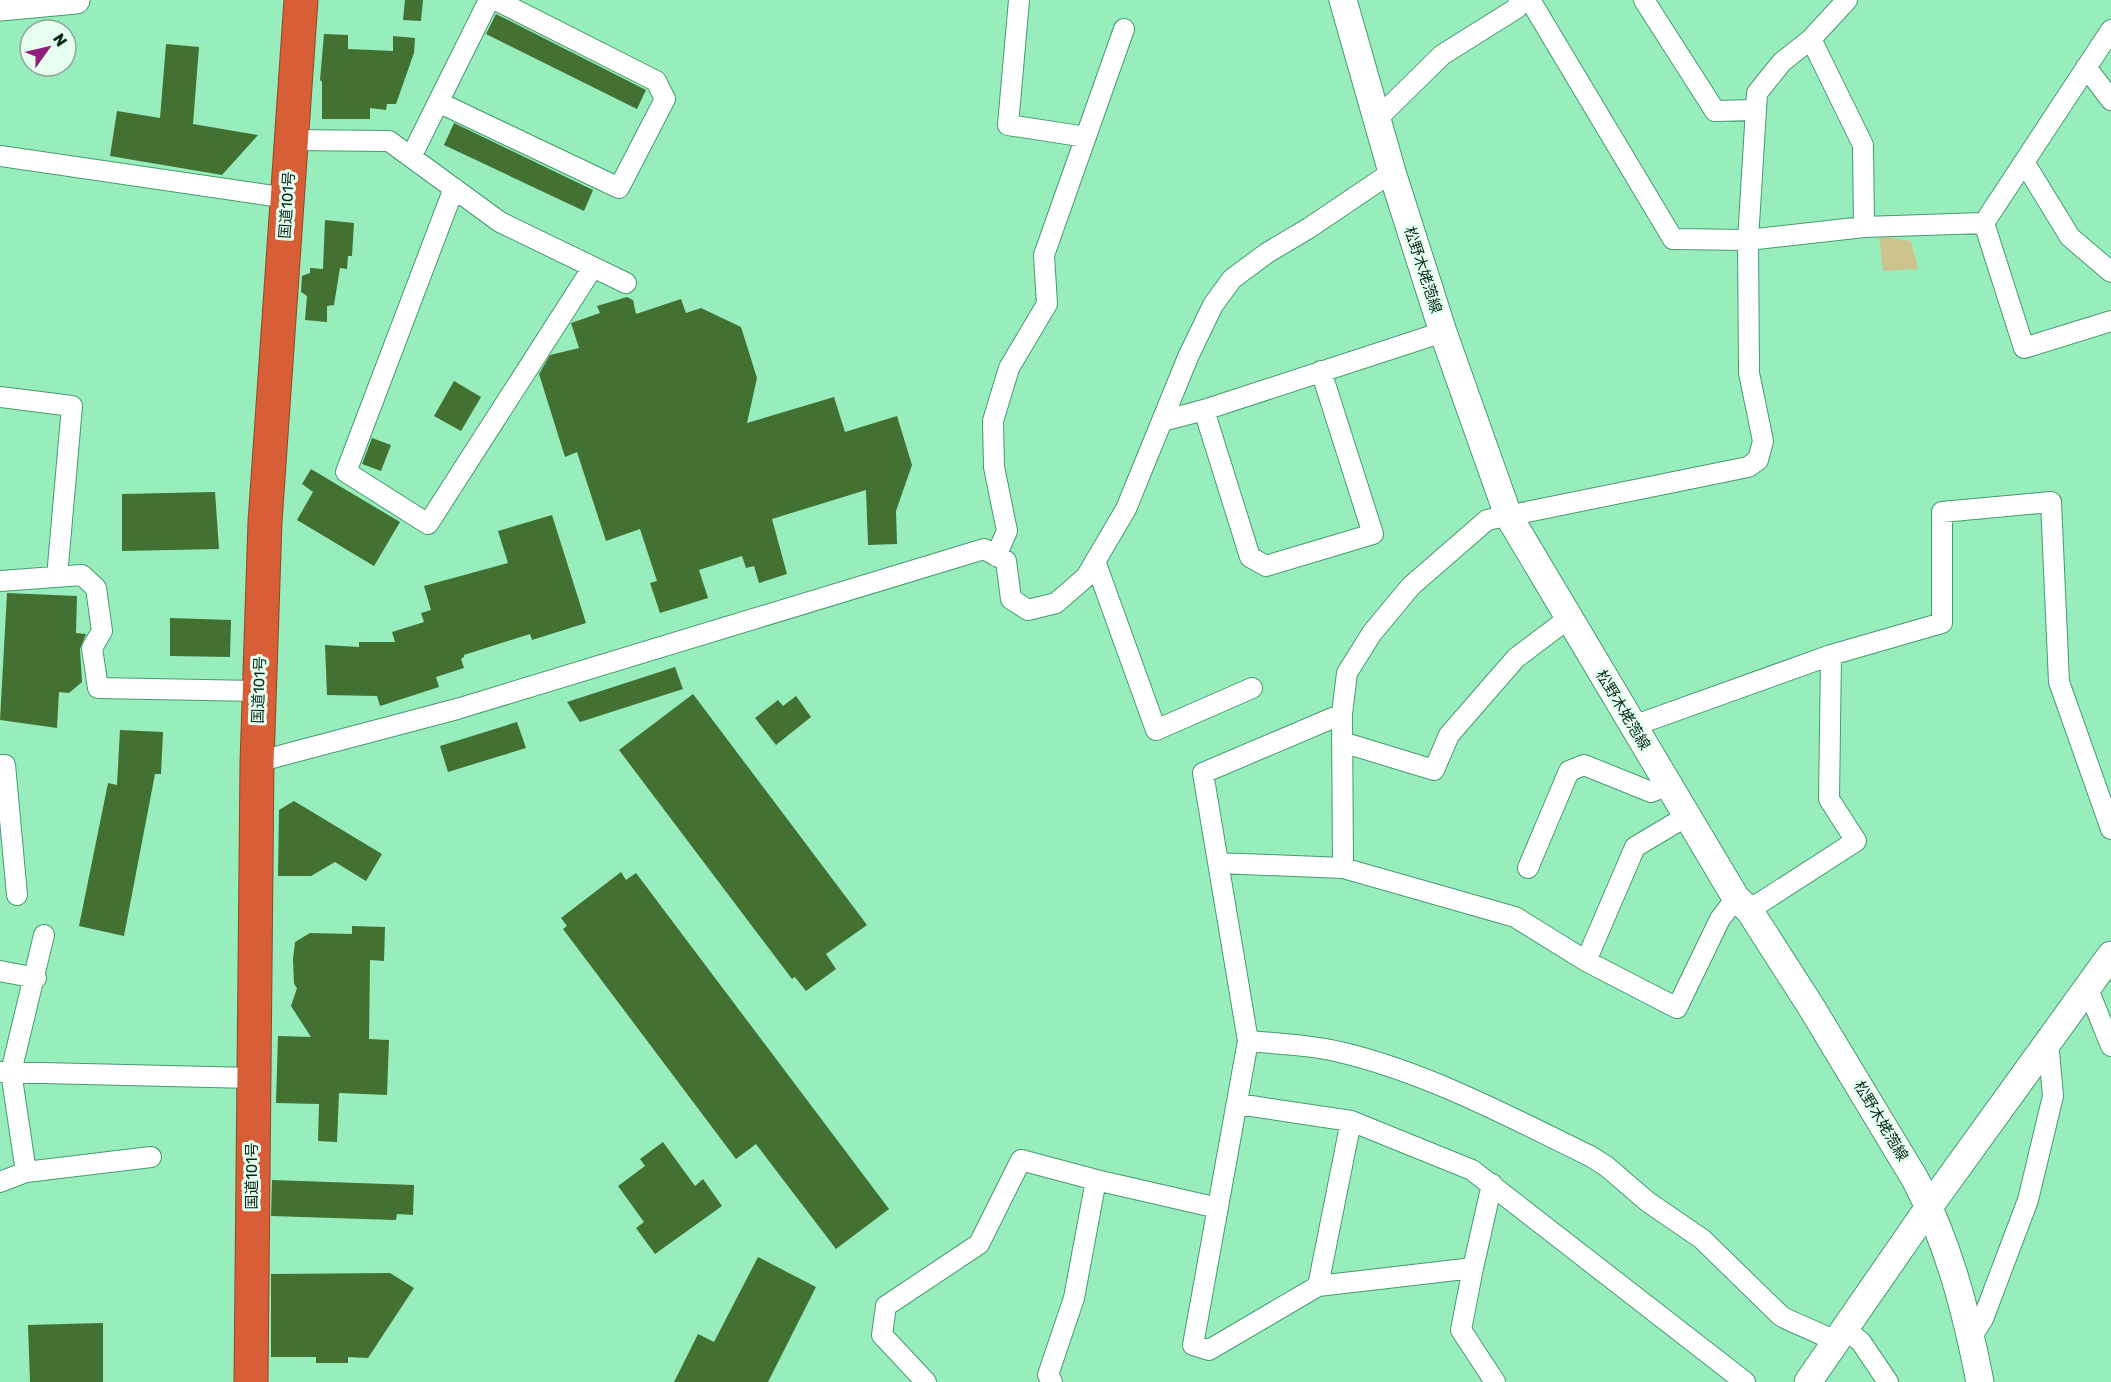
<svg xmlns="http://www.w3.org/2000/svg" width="2111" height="1382" font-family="Rubik,'Noto Sans JP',sans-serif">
<rect width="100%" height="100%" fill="#98edbd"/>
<path fill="#cdc38d" d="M1879,236l32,5 7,28 -35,2z"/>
<path fill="#427132" d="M405,0h18l-2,21 -18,-1z
M496,14l150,76 -9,19 -151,-75z
M324,34l24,1v14l45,2v-15l22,2 -1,15 -18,51h-9l-1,6 -16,-2v11h-48v-37l-2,-2z
M166,44l33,3 -6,77 65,11 -36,40 -112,-19 7,-45 43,7z
M454,123l139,67 -9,21 -140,-66z
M325,220l29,3 -2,33h-4l-1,13 -7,-1 -6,37 -7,1v16l-22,-2 2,-24 -6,-4 1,-16 8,-3v-5l13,1z
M627,297l6,3 3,14 45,-15 5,14 15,-5 40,19 16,51 -10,45 87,-26 11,35 52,-16 15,49 -16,46 1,33 -29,1 -2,-55 -94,29 15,55 -28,9 -5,-17 -8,2 -4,-12 -43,14 9,28 -48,15 -10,-30 7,-2 -17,-52 -34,12 -29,-89 -12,5 -26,-83 11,-19 29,-7 -8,-25 29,-10 -3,-7z
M454,381l27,16 -20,34 -27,-15z
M372,438l19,7 -10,26 -19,-7z
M311,469l89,53 -26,44 -77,-46 16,-28 -11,-8z
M215,492l4,57 -97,2v-57z
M552,515l34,108 -54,17 -2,-6 -66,21v2l-3,2 3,9 -28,9 3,10 -59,19 -3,-10 -50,-1 -2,-50 34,2v-5h36l-3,-10 32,-10 -3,-9 10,-3 -7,-24 84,-23 -10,-32z
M7,593l70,3 -1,37 10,1 -6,15 2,33 -13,11 -10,-1 -2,36 -57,-8z
M170,618l61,2 -1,37 -60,-1z
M675,667l8,22 -103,33 -13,-20z
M693,694l174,231 -41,29 10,15 -30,22 -11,-14 -3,2 -173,-229z
M796,696l15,21 -35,28 -21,-27 23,-18 5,6z
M517,722l9,26 -78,24 -8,-26z
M120,730l43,2 -2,42h-6l-31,162 -45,-10 29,-143 9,2z
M294,801l88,53 -16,27 -31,-19 -24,14h-33l1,-66z
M621,872l5,8 10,-7 253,336 -53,40 -80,-105 -20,15 -173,-230 4,-3 -6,-8z
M352,926l33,1 -1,34 -14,-1 -1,79 20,1 -2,55 -48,-2 -2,49 -19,-1 1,-37 -43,-1 2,-67 33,1 -20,-31 6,-18 -3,-4 -1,-25 2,-17 15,-9 42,1z
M663,1142l32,44 8,-7 19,27 -67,48 -19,-26 8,-6 -26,-36 27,-20 -5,-7z
M272,1180l142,5 -1,30 -16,-1 -1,6 -125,-4z
M758,1257l58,30 -48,95h-94l24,-48 16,8z
M390,1273l24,15 -46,70 -20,-1v6h-32v-6h-45v-83z
M103,1323v59h-73l-2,-57z"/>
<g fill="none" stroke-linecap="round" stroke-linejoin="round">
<defs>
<path id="street" d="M1019,0l-11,125 78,12
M1530,0l143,239 75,1 116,-13 120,-4
M1644,0l71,111 39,-1
M1811,39l52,106 1,82
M2086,67l25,33
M438,102l181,86 46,-89 -9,-18 -160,-81
M1377,119l65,-64 75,-47 2,-8
M291,140l98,1 111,81 126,61
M0,156l287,42
M411,157l78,-157
M2024,162l46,75 41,35
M454,188l-108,284 82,52 165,-257
M1984,223l127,-193
M1984,223l40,125 87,-27
M0,397l72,9 -15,171
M1204,410l46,147 16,9 107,-32 -52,-163
M1162,421l42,-11 239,-78
M996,556l11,-25 -13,-64 -1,-46 16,-53 38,-64 -3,-49 80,-226
M1095,561l61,169 96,-42
M0,581l82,-6 14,13 6,43 -10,17 6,40 161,3
M1342,714l-139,59 45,268 -55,304 16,5 109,-64 155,-18 -12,62 34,52
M1633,726l198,-71 111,-32v-111l109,-10 8,180 52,147
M1342,742l92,28 15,-35 67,-77 53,-40
M257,762l200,-53 527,-160 22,12 5,38 17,11 28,-7 30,-26 40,-68 62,-152 25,-52 19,-26 35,-26 42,-25 83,-56
M0,765h5l12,130
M1219,863l124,5 172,49 71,44 91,47 43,-89 16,-21
M1343,868l-1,-154 5,-41 25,-40 39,-47 76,-66 261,-53 10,-7 5,-19 -14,-68 -1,-133 9,-147 25,-31 29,-23 36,-39
M1528,868l41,-97 15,-6 67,27 17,-7
M1749,910l107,-69 -27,-42 2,-144
M1586,961l49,-114 52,-31
M0,971l36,7
M2088,989l23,57
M1248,1041c32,3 65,4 96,12 86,21 166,64 246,103l16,10 42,36 54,37 79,77c18,10 37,15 54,26
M0,1072l252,6
M1238,1104l113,17 121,49 273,212
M26,1172l-15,-100 33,-137
M1096,1180l122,28
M0,1182l26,-10 125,-15
M1473,1268l19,-84
M1318,1286l33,-165
M1845,1329l16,13 27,40
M1971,1338l12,-19 45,-119 25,-104 -5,-55
M926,1382l-44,-47 4,-29 93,-62 42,-84 75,20 -22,118 -26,77 4,7"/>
<path id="secondary" d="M1343,0l49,172 51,160 65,183 228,383 13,12 61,95 105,174c34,65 51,132 65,203
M0,7l76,-7
M1808,1382l121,-175 182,-252"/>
<path id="highway" d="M251,1382l6,-620 8,-240 36,-522"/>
</defs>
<use href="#street" stroke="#479b70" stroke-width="22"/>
<use href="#secondary" stroke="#479b70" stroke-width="29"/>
<use href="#highway" stroke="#8c4b2a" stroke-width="35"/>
<use href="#street" stroke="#fff" stroke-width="20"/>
<use href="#secondary" stroke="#fff" stroke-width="27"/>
<use href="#highway" stroke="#d75e36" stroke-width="33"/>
</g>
<g text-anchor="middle" stroke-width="6" stroke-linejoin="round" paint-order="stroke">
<g font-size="15" fill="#022715" stroke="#e7fff0">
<text transform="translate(287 205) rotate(-86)" y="5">国道101号</text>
<text transform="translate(1423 270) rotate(72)" y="5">松野木姥萢線</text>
<text transform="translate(259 690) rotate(-88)" y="5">国道101号</text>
<text transform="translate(1623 710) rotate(59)" y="5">松野木姥萢線</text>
<text transform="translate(1881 1121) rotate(59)" y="5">松野木姥萢線</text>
<text transform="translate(252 1176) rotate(-90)" y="5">国道101号</text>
</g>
</g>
<g transform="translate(48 48) rotate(56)"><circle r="28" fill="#e7fff0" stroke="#8ba998" stroke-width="1.5"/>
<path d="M0-4.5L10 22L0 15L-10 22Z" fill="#941e7b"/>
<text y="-9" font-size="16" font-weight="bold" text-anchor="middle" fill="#022715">N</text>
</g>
</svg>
